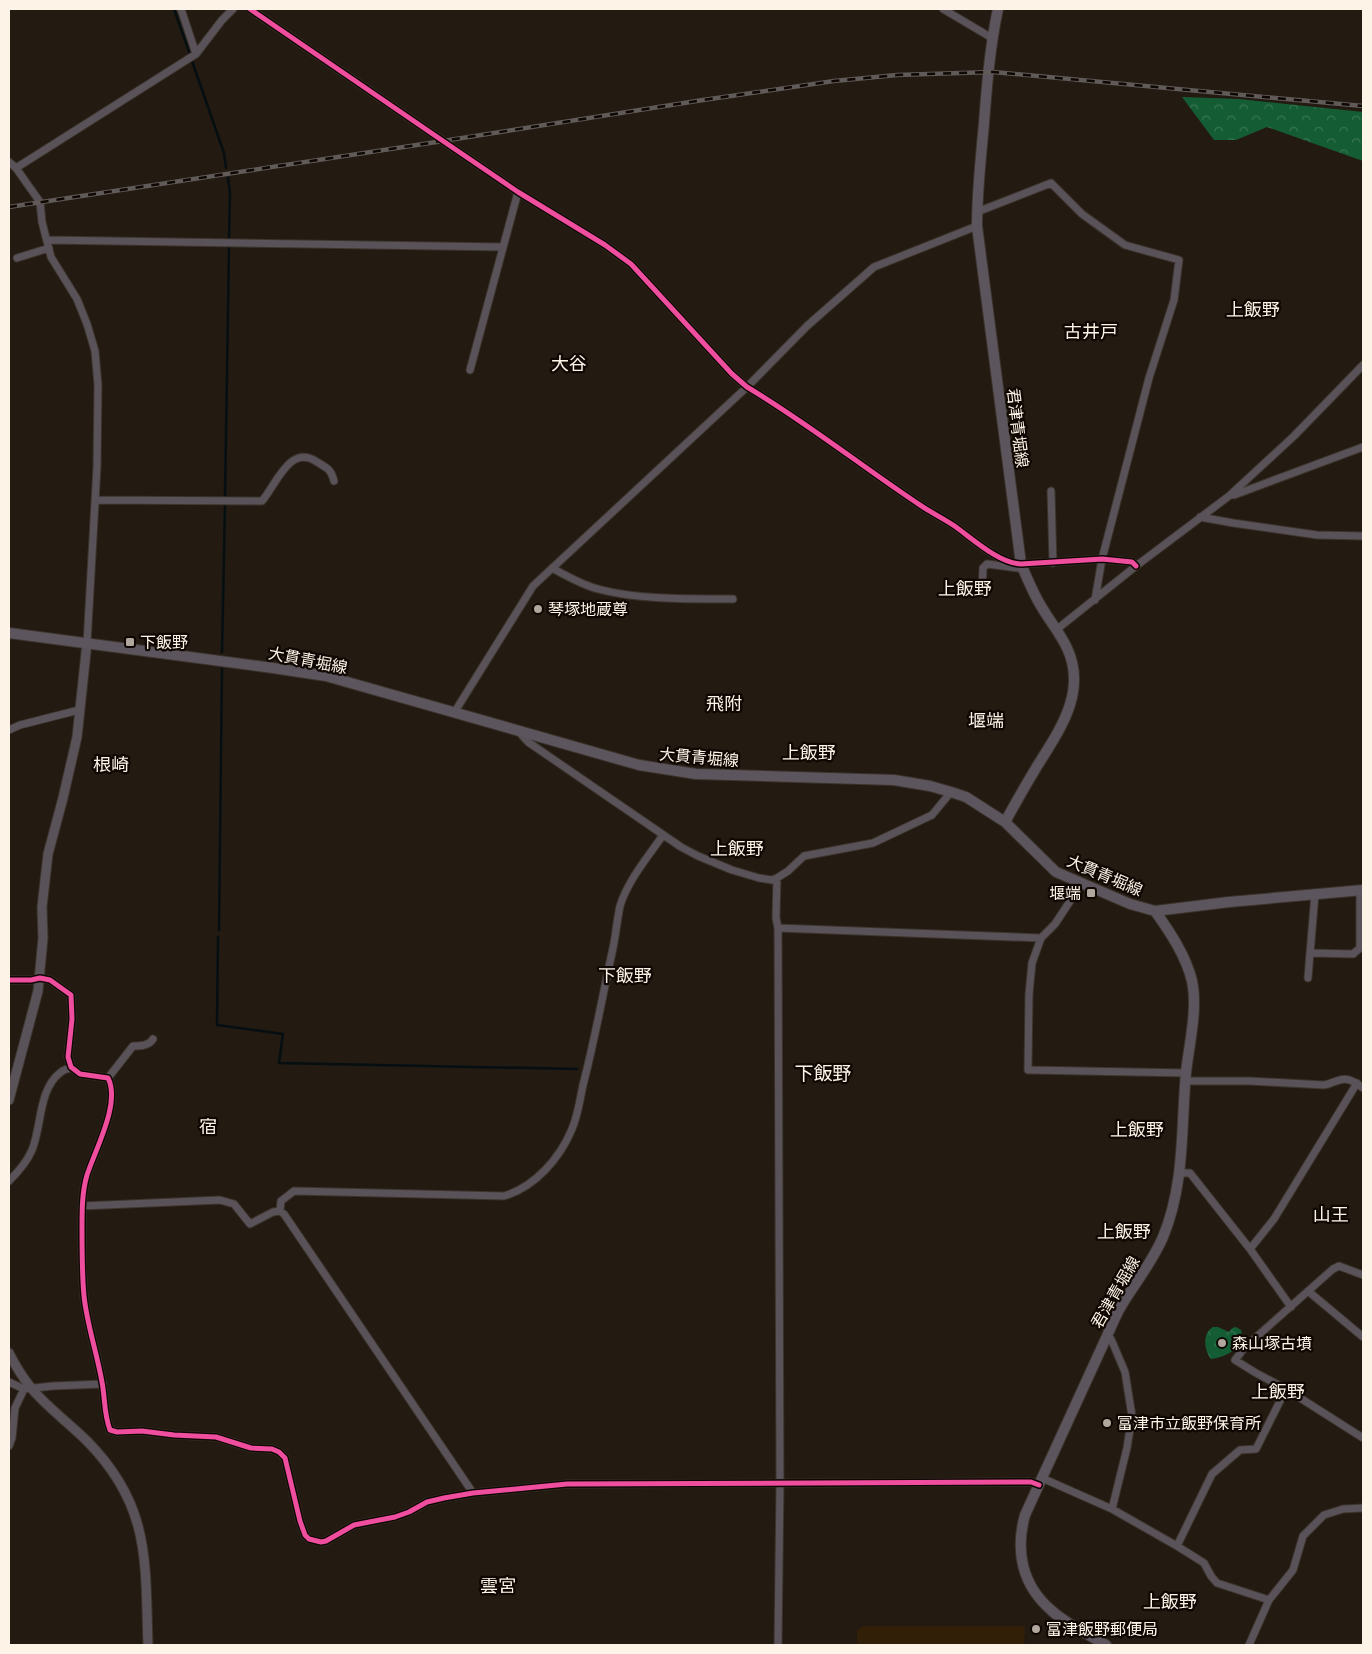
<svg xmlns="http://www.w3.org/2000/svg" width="1372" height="1654" font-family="Karla,'Noto Sans JP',sans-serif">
<defs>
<pattern id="forest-crowns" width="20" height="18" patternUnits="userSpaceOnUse" patternTransform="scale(1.25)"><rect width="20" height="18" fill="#145d34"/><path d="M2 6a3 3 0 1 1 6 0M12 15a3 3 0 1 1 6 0" fill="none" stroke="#377551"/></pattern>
</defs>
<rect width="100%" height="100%" fill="#231a11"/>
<path fill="#321f08" d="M864,1626h161l-1,19h-167v-15z"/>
<path fill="url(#forest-crowns)" d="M1182,97l57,2 124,13v49l-96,-34 -31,13h-22z
M1213,1327h5l11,5 3,-4 4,-1 5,3 2,10c-4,10 -21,18 -32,19 -7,-9 -9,-26 2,-32z"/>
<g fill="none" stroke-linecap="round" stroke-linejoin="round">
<path stroke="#050f12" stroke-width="2.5" d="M174,9l16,45
M192,61l32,92 2,15
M228,178l2,14 -1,48
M225,496l4,-248
M222,652l3,-147
M219,930l3,-261
M218,937l-1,88 66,9 -4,29 298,6"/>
<defs>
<path id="minor" d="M181,9l15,45
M250,9l193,132 75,51 87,53 26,19 101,110 15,13c59,35 113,78 170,116 11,8 24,14 36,22 19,13 45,38 68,39l81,-5 30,3 4,4
M943,9l49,29
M9,162l7,6 24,34 2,20 9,35 26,42 10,25 8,27 3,34 -1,82 -10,176
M16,168l180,-114 26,-34 11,-11
M977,212l74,-29 31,31 43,31 54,15 -5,40 -25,78 -47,181 -7,41
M47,240l456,7
M17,258l32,-10
M470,370l48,-178
M1051,491l2,72
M1234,495l129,-48
M96,500l166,1c14,-16 28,-58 55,-39 10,6 14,7 17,19
M1200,517l33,6 84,12 46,1
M552,568c15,8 30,17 46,21 40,11 93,10 135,10
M982,590l1,-22 4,-4 31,4
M1056,630l80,-64 93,-70 65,-60 69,-71
M454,713l79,-127 214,-199 60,-61 67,-59 103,-41
M9,730l11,-5 59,-15
M519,732l9,10 153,105 17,9 34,14 27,8 13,2 5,-2 11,-7 16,-15 69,-13 59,-28 19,-23
M777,878l-1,40 2,10 2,556 -2,161
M1082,883l-27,41 -14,14 -9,25 -3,31 -1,76 158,3
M1315,894l-5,59 43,1 7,-6v-58
M778,928l263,10
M1308,978l2,-25
M9,980h22l9,-2 10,2 21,15 1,24 -4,38 3,10 9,7 28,4c13,25 -13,72 -21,97 -5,17 -5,36 -5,53 0,23 0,46 2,68 3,29 13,57 18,86 3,15 2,33 8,48l7,2 25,-1 32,4 42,2 35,11 21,1 7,3 6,6 15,63 5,14 4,4 12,3 5,-1 28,-16 41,-8 14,-5 18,-10 17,-4 29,-5 94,-9 464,-2 8,3
M108,1078l25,-32c7,0 16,0 20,-7
M1186,1081h63l75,4c7,-1 10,-4 16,-5 8,-3 17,3 23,8
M1180,1173h10l60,76 41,58
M9,1181c9,-9 18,-19 23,-31 10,-24 6,-61 29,-78 2,-2 7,-3 10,-5
M82,1206l138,-6 14,4 16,20 23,-12 7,-1 4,3 189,279
M280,1211l1,-10 13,-10 210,5c31,-9 56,-38 68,-67 6,-14 8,-30 11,-44 12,-46 20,-92 30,-137 3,-14 4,-28 7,-42 8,-26 28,-49 43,-71
M1250,1249l24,-30 83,-136
M1363,1275l-24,-9 -6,3 -88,78 -10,13 21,13 30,16 77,49
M1308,1291l55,46
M1107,1336l4,3 14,33 7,44 -5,32 -15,61
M9,1382l15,7 29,-3 50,-2
M9,1446l3,-8 3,-30 9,-19
M1042,1478l70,31 65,37 27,17 7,13 6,7 52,17
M1177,1546l35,-72 28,-24 16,-1 30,-60
M1249,1645l20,-45 24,-30 10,-34 21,-21 19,-6 20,-1"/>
<path id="tertiary" d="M9,1100l29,-109 5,-53 -1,-31 6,-53 15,-56 14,-61 10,-94
M9,1353c6,12 14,25 23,36 16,19 37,34 55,52 64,65 58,120 61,204"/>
<path id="secondary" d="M998,9c-8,37 -11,75 -14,114 -3,34 -7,68 -7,103l44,338c6,14 12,29 20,42 8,14 19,27 26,42 21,45 -9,84 -31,120 -11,18 -21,36 -31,54
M9,633l264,35 53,8 313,89 57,9 198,6 36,6 21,6 15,5 39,25 51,50 74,32 25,7 74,-9 134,-12
M1106,1645c-18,-11 -39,-20 -55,-35 -29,-25 -36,-59 -26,-95l82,-179c4,-9 8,-19 13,-28 14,-24 32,-45 43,-71 22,-53 18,-109 23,-165 3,-27 12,-63 6,-91 -6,-25 -22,-49 -37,-70"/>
</defs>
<use href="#minor" stroke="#3c342c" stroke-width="9"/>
<use href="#tertiary" stroke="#3c342c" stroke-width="11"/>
<use href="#secondary" stroke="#3c342c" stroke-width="12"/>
<use href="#minor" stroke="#5a5259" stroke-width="7"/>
<use href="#tertiary" stroke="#5a5259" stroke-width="9"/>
<use href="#secondary" stroke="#5d555e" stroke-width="10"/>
<defs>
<path id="rail" d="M9,207l434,-66 260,-41 131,-19 63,-6 96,-3 370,34"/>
</defs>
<use href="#rail" stroke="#605a58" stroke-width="4.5"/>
<use href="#rail" stroke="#0e0702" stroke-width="2.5" stroke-dasharray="8" stroke-linecap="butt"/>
<defs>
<path id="cycleway" d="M250,9l193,132 75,51 87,53 26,19 101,110 15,13c59,35 113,78 170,116 11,8 24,14 36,22 19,13 45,38 68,39l81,-5 30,3 4,4
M9,980h22l9,-2 10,2 21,15 1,24 -4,38 3,10 9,7 28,4c13,25 -13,72 -21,97 -5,17 -5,36 -5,53 0,23 0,46 2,68 3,29 13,57 18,86 3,15 2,33 8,48l7,2 25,-1 32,4 42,2 35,11 21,1 7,3 6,6 15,63 5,14 4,4 12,3 5,-1 28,-16 41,-8 14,-5 18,-10 17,-4 29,-5 94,-9 464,-2 8,3"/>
</defs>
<use href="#cycleway" stroke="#0e0702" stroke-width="8"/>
<use href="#cycleway" stroke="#ef4d9e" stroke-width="5"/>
</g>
<g fill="#b1a79c" stroke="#0e0702" stroke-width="2">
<circle cx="538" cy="609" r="5"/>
<rect x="125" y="637" width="10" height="10" rx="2.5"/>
<rect x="1086" y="888" width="10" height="10" rx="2.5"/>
<circle cx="1222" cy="1343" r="5"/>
<circle cx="1107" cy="1423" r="5"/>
<circle cx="1036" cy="1629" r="5"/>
</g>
<g text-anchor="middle" stroke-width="4.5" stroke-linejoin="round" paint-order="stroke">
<g font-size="16" fill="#fef3e7" stroke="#0e0702">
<text transform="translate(1018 428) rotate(83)" y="6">君津青堀線</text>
<text transform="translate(308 660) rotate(11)" y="6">大貫青堀線</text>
<text transform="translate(699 757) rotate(5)" y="6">大貫青堀線</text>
<text transform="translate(1105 875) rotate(23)" y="6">大貫青堀線</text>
<text transform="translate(1115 1292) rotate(-60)" y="6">君津青堀線</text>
</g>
<g font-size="16" fill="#fef3e7" stroke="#0e0702" text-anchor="start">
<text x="548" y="615">琴塚地蔵尊</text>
<text x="140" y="648">下飯野</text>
<text x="1081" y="899" text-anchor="end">堰端</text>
<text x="1232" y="1349">森山塚古墳</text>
<text x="1117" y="1429">富津市立飯野保育所</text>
<text x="1046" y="1635">富津飯野郵便局</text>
</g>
<g font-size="18" fill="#fef3e7" stroke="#0e0702">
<text x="1253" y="316">上飯野</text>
<text x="1091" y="338">古井戸</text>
<text x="569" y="370">大谷</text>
<text x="965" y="595">上飯野</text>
<text x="724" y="710">飛附</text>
<text x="986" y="727">堰端</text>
<text x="809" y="759">上飯野</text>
<text x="111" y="771">根崎</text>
<text x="737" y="855">上飯野</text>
<text x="625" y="982">下飯野</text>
<text x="208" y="1133">宿</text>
<text x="1137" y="1136">上飯野</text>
<text x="1331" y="1221">山王</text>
<text x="1124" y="1238">上飯野</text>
<text x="1278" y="1398">上飯野</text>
<text x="498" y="1592">雲宮</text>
<text x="1170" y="1608">上飯野</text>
</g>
<g font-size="19" fill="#fef3e7" stroke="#0e0702">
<text x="823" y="1080">下飯野</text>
</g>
</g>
<rect width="1372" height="1654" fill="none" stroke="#fef3e7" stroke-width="20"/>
</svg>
